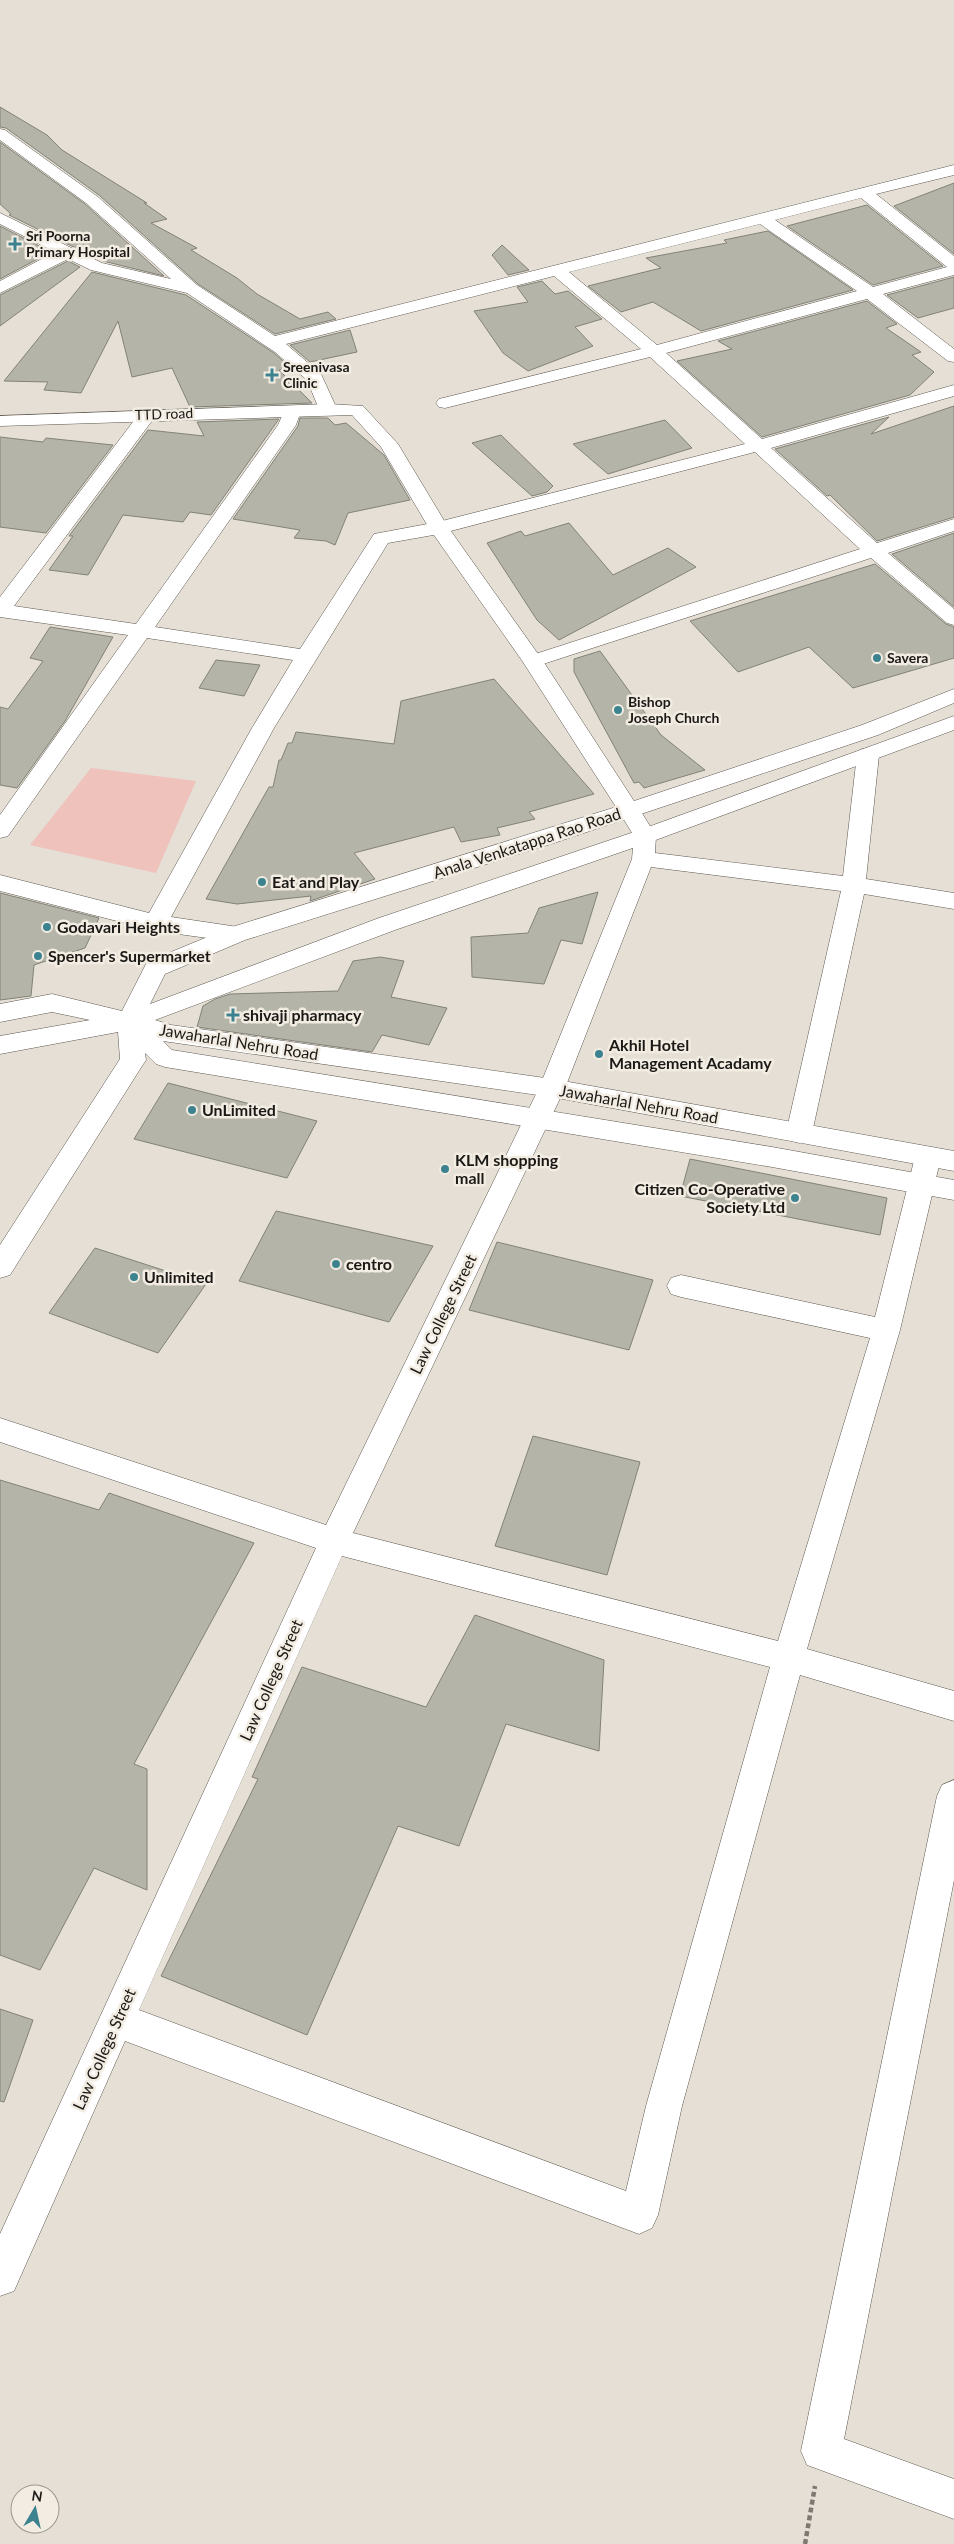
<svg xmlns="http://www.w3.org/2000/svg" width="954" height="2544" font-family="Lato,sans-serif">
<rect width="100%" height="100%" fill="#e5dfd5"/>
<path fill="#efc2bc" d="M91,768l105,13 -40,92 -126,-28z"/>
<path fill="#b4b4a9" stroke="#828278" d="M0,107l47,28 15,15 85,53h-3l23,16 -16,4 46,25 -6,2 46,28 20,16 43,25 28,-7 8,7 -61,15 -77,-50 -99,-89 -93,-67 -6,-1z
M0,142l85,62 79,72 -61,-15 5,-9 -3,-3 -11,8 -85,-42 2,-1 -11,-10z
M954,183v71l-60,-48z
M867,205l76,61 -70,19 -86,-59z
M0,226l51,26 -51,27z
M768,231l85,59 -152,41 -48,-29 -32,10 -33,-26 73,-18 -15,-10 81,-15 -3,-3z
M502,245l27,25 -21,5 -16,-20z
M68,261l12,6 -80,59v-31z
M92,272l94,23 88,58 16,14 -11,3 33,33 -122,4 -18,-39 -40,9 -14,-56 -37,72 -37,-3 4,-8 -44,-1z
M954,277v31l-36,10 -31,-23z
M542,281l13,13 13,-3 34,28 -27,8 18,19 -65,25 -25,-18 -29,-42 54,-9 -11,-15z
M867,301l30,23 -11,4 35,24 -9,3 22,17 -24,23 -148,42 -85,-76 55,-12 -14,-8z
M350,330l7,22 -47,10 -20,-17z
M954,406v111l-77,24 -47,-46 -3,1 -52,-47 114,-32 -18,17z
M300,418h28l7,7 11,-2 38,32 26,45 -62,13 -13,32 -9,-4 -32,-3 6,-8 -67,-11 65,-93z
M279,419l-68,96 -21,-3 -7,10 -60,-7 -35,60 -39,-5 24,-34h-4l79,-106 56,6 -7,-14z
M665,420l27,28 -84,26 -35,-30z
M501,435l52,51 -6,6 -15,4 -60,-53z
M0,437l43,5 3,-4 67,7 -67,88 -46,-6z
M569,523l44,52 55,-27 28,19 -137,73 -22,-20 -50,-77 34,-12 4,5z
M954,533v74l-62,-53z
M875,564l71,60 8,3v31l-101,30 -44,-41 -71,25 -48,-51z
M50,627l63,10 -48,84 -48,67 -17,-3v-78l8,2 35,-48 -13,-3z
M600,651l61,84 44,35 -61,18 -5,-6 -5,1 -60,-111v-13z
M216,660l44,5 -16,31 -45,-8z
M494,679l100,115 -65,18 6,7 -38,9 3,7 -39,7 -7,-15 -100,26 21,26 -65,22 1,-5 -74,8 -31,-5 63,-112h4l6,-27h2l7,-17h4l4,-11 98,12 7,-43z
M598,892l-16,52 -21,-4 -17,44 -72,-7 -1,-40 57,-4 11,-25z
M0,893l99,25 -14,30 -51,17 -3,31 -31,4z
M380,957l24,4 -13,36 56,11 -18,37 -47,-10 -10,17 -175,-25 6,-21 12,-7 15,-5 108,-3 15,-30z
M168,1083l149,38 -30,57 -153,-39z
M690,1159l197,39 -7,37 -200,-39z
M276,1211l157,35 -44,76 -150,-41z
M497,1242l156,38 -24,70 -160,-40z
M95,1248l111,36 -48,69 -109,-40z
M533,1436l107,26 -33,113 -112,-29z
M0,1480l99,30 10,-17 145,50 -120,221 13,5v121l-53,-22 -54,102 -40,-15z
M475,1615l129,45 -5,91 -93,-27 -47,122 -61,-20 -91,209 -146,-59 97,-197 -6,-2 50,-110 124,40z
M0,2009l33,11 -29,82 -4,-1z"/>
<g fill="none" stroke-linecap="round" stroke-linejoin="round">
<defs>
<path id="street" d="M0,129l5,1 93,67 99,88 78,51 679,-171v10l-78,19 78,62v19l-71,19 71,55v13l-6,-1 -81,-62 -201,54 96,86 192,-54v11l-183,52 106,95 77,-24v12l-66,22 66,56v16l-7,-2 -76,-65 -331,107 -7,2 -7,-2 -3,-4 3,-4 334,-108 -105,-97 -316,82 -51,9 -114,185 -103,189 74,11 4,6 -4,6 -8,2 -81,-11 -156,-40v-16l149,38 103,-185 41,-68 -146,-22 -139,198 -8,2v-23l128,-180 -128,-18v-20l142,-187h12l3,4 -143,192 122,18 142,-199 8,-18h12l3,4 -5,14 -141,202 145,22 74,-115 64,-12 307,-78 -95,-87 -205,51 -6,-1 -3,-4 3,-4 202,-50 -87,-73 -268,68 35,30 16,35 -3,4h-12l-3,-4 -12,-29 -32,-28 -88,-59 -96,-23 -23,-11 -68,34v-12l55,-29 -55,-28v-11l102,50 69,16 -85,-76 -86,-63zM861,198l86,69 -74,20 -98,-67zM760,224l97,67 -200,54 -88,-73z
M868,748l8,2 3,5 -13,124 88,14v16l-90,-15 -52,239 -4,7 -9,3 -9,-3 -4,-7 55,-242 -190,-24 -86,221 -212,445 425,108 92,-303 -189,-41 -10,-3 -4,-8 4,-8 10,-3 194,42 40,-160 4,-7 9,-3 9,3 4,7 -41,173 -93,319 147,42v30l-154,-46 -118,431 -24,109 -6,13 -13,6 -514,-193 -111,250 -14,5v-62l316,-686 -316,-106v-24l326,107 213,-437 93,-229 2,-23 -16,-26 3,-5 8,-2 8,2 19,31 -1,17 188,23 14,-121 3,-5zM342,1556l428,111 -124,439 -20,85 -487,-181z
M954,1780v100l-110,559 110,40v40l-147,-54 -6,-14 136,-655 5,-11z"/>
<path id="secondary" d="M328,404l35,2 35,38 50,83 95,134 91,140 228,-76 92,-36v14l-76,32 -324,108 -309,97 -80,34 -15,30 229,-86 258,-87 317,-115v14l-301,111 -258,89 -240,90 16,5 381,54 402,72v20l-402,-74 -389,-56 9,9 600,97 182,33v20l-182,-33 -607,-100 -9,-3 -11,-11 1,7 -4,6 -132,209 -10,3v-33l120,-186 -2,-27 -118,22v-18l90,-16 -38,-8 -52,10v-18l52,-10 70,17 25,-49 82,-34 387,-121 -93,-145 -94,-134 -48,-81 -29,-32 -352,11v-10z"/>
</defs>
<use href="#street" stroke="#5d574f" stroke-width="1"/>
<use href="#secondary" stroke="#5d574f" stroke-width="1"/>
<path stroke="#7d7972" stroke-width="4.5" stroke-dasharray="5 3" stroke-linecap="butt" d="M805,2544l10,-58"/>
<use href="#street" fill="#fff" fill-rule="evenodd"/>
<use href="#secondary" fill="#fff" fill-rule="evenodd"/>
</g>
<g fill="#3d828f" stroke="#f2ece2" stroke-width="2">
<path d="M12.5 236.5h5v5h5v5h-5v5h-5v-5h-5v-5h5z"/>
<path d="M269.5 367.5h5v5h5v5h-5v5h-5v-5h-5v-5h5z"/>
<circle cx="877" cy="658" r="5"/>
<circle cx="618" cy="710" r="5"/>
<circle cx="262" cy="882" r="5"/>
<circle cx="47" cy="927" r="5"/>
<circle cx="38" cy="956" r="5"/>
<path d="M230.5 1007.5h5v5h5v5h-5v5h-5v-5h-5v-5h5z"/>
<circle cx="599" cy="1054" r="5"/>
<circle cx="192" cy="1110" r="5"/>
<circle cx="445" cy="1169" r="5"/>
<circle cx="795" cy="1198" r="5"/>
<circle cx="336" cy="1264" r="5"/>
<circle cx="134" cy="1277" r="5"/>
</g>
<g text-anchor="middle" stroke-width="5" stroke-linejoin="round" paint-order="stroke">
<g font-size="14" font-weight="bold" fill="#1b1916" stroke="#f2ece2" text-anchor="start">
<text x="26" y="241">Sri Poorna<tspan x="26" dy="16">Primary Hospital</tspan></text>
<text x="283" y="372">Sreenivasa<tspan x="283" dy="16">Clinic</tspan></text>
<text x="887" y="663">Savera</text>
<text x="628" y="707">Bishop<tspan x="628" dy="16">Joseph Church</tspan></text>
</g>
<g font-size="14" fill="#1b1916" stroke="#f2ece2">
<text transform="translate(164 414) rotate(-2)" y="5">TTD road</text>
</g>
<g font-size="16" fill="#1b1916" stroke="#f2ece2">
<text transform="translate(527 843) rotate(-18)" y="6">Anala Venkatappa Rao Road</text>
<text transform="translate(239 1042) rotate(9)" y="6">Jawaharlal Nehru Road</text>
<text transform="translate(639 1104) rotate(10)" y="6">Jawaharlal Nehru Road</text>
<text transform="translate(443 1314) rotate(-64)" y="6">Law College Street</text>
<text transform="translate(271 1680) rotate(-66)" y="6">Law College Street</text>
<text transform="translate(104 2049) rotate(-66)" y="6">Law College Street</text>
</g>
<g font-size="16" font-weight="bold" fill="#1b1916" stroke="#f2ece2" text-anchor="start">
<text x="272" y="888">Eat and Play</text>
<text x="57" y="933">Godavari Heights</text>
<text x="48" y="962">Spencer's Supermarket</text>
<text x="243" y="1021">shivaji pharmacy</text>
<text x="609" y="1051">Akhil Hotel<tspan x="609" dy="18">Management Acadamy</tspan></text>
<text x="202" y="1116">UnLimited</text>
<text x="455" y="1166">KLM shopping<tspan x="455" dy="18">mall</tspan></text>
<text x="785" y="1195" text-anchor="end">Citizen Co-Operative<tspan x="785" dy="18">Society Ltd</tspan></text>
<text x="346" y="1270">centro</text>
<text x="144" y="1283">Unlimited</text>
</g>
</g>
<g transform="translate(35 2509) rotate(9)"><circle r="24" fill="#f2ece2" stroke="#9c9890"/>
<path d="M0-4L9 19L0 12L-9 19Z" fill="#3d828f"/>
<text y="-8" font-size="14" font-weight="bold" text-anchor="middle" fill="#1b1916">N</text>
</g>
</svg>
